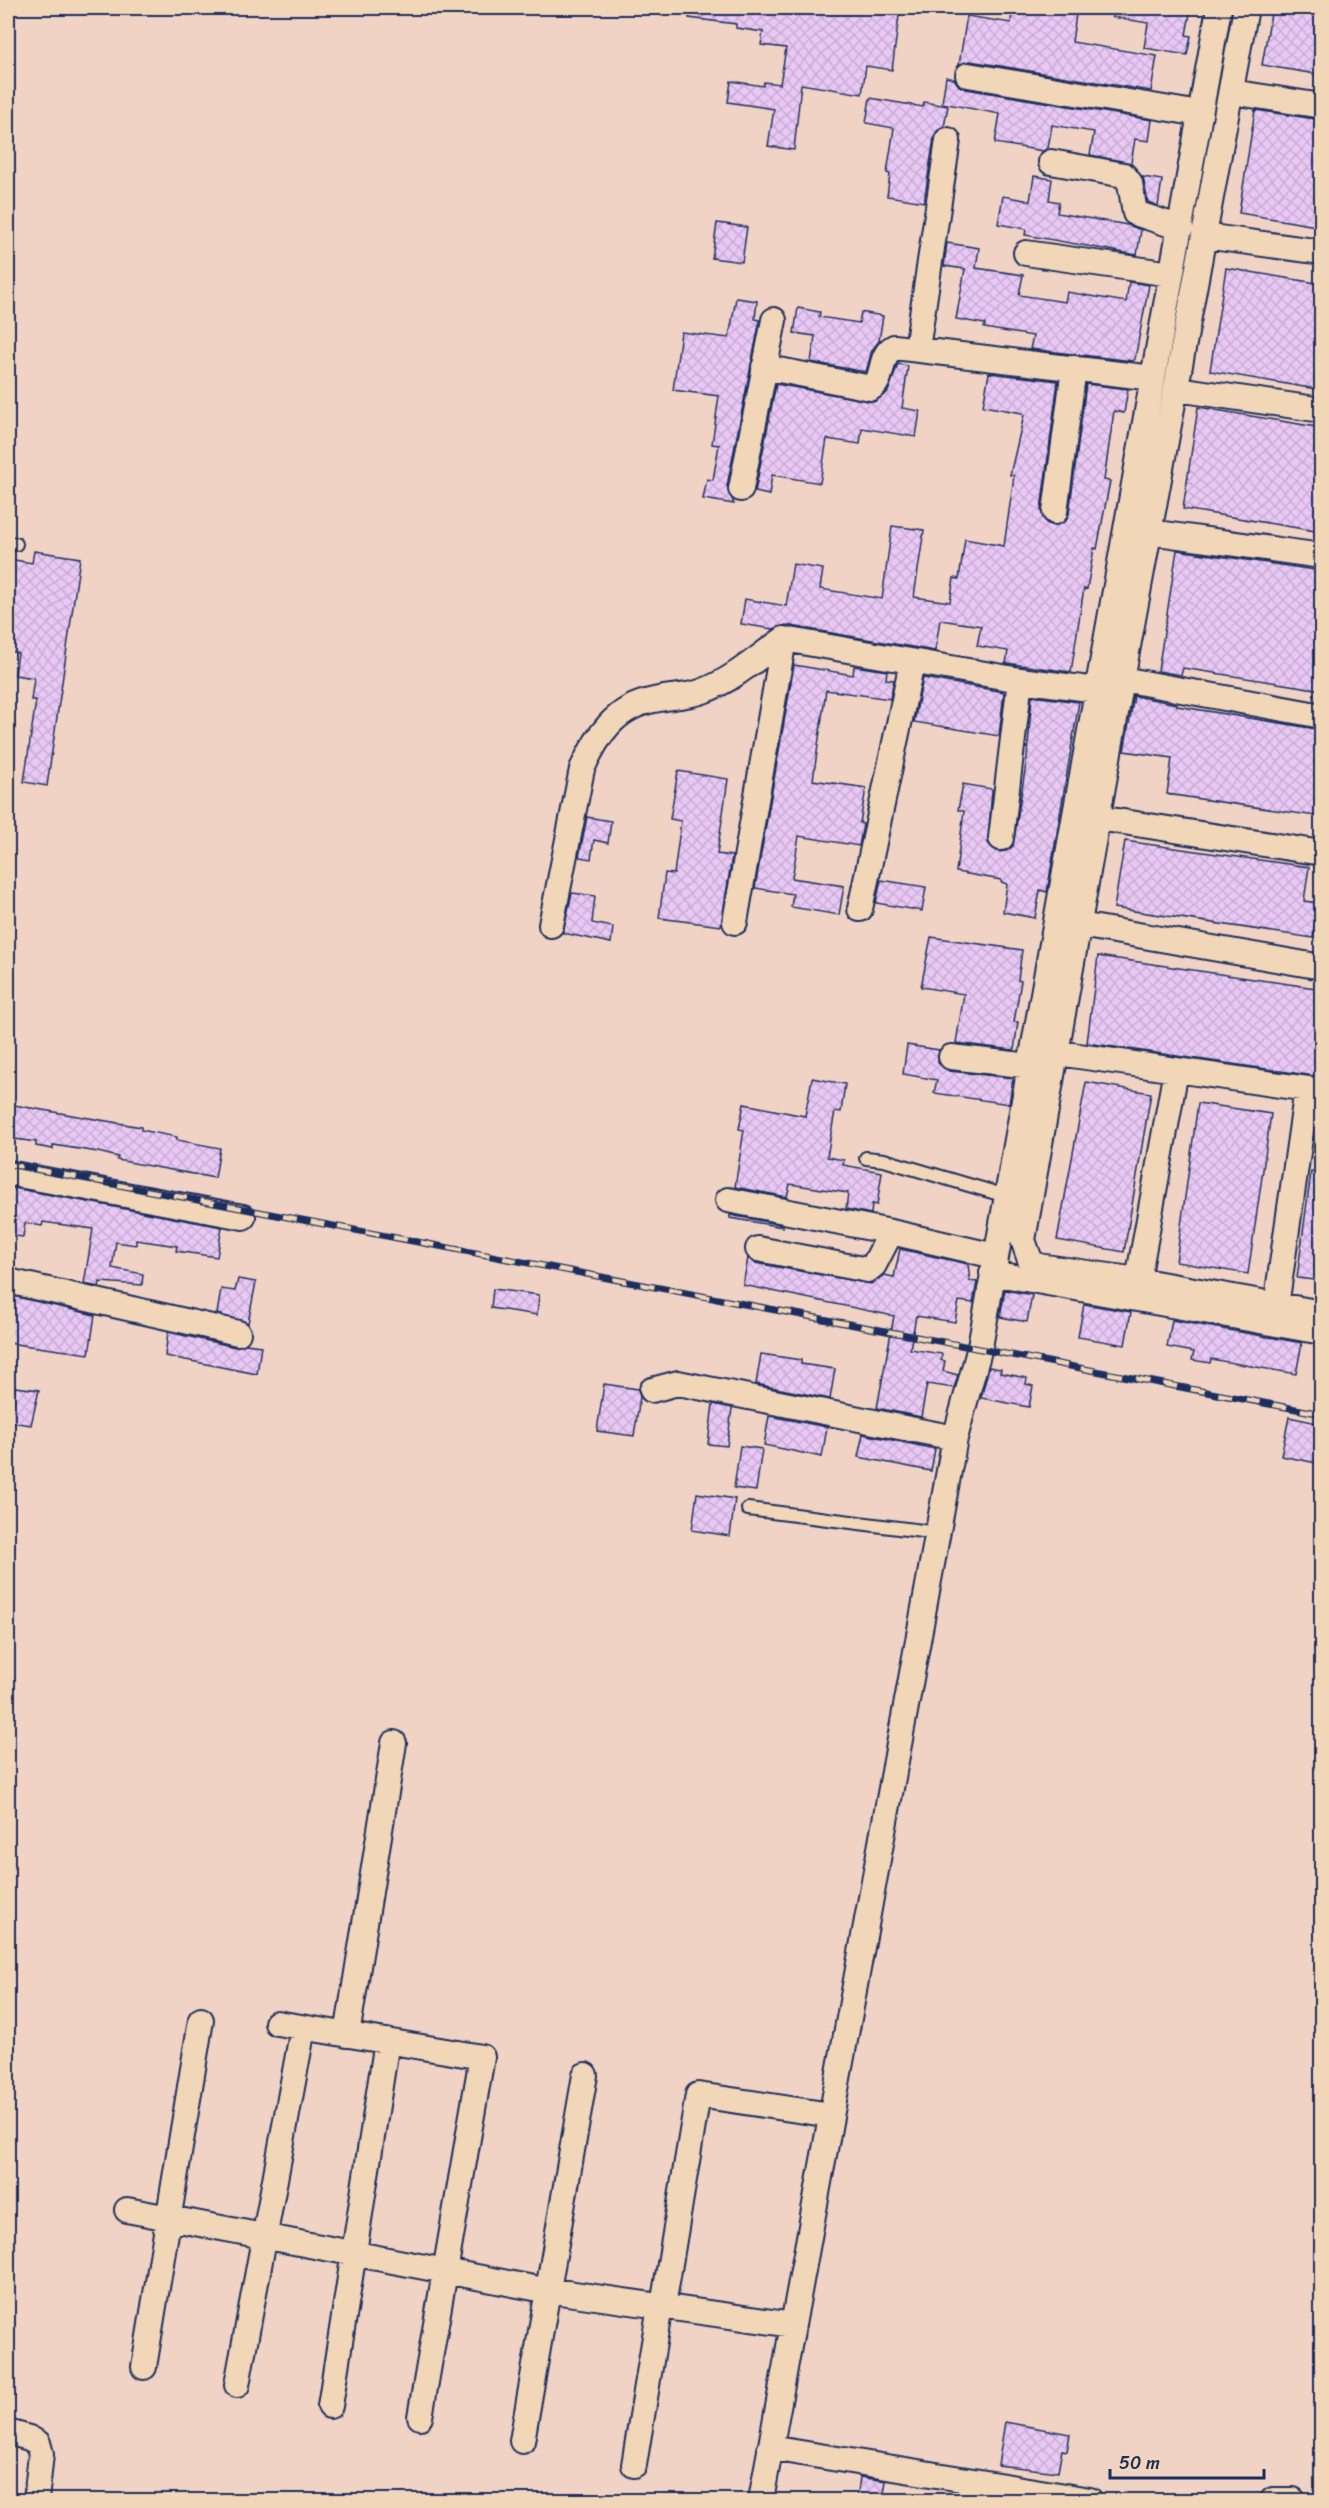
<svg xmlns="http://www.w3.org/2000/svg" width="1329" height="2508" font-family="Sriracha,sans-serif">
<defs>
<pattern id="building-cross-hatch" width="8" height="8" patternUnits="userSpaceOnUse" patternTransform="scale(1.5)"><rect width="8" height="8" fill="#e9c8f4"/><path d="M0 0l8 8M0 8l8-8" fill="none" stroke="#c7acd4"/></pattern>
</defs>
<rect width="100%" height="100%" fill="#f0d3c4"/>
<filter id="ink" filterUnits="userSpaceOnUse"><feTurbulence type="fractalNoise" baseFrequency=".0167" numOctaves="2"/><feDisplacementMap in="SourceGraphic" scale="12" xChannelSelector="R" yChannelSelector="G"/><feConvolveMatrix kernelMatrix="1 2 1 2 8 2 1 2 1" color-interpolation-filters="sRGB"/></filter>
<g filter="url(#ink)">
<path fill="url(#building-cross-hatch)" stroke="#1b2f5e" stroke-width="1.5" d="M689,8h211l-8,62 -26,-4 -4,28 -61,-10 -7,66 -26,-4 6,-37 -46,-7 3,-21 32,5 1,-4 16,2 6,-36 -25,-3 2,-13 -27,-4v-4l-47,-6z
M1012,8h65l-5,34 85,14 -6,35 -181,-30 -11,4 8,-49 44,7z
M1113,8h78l-5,27 5,1 -4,19 -43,-7 4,-25 -36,-6z
M1272,8h50v67l-60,-10z
M946,77l8,2 5,7 7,3 186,31 -3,21 -14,-2 -4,24 -41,-8 4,-23 -42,-7 -4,23 -5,3 -48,-8 5,-29 -58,-11z
M870,98l53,9 1,-5 24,4 -4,21 -7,4 -3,7 -10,64 -37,-6 3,-22 -3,-1 7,-45 -28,-5z
M1255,110l67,10v107l-83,-14z
M1034,176l18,3 -3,21 10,2 -2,11 71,12 13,5 -4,25 -112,-20 1,-6 -28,-5 5,-28 27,5z
M1143,177l19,3 -4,26 -10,-4z
M717,223l30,4 -5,35 -30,-4z
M947,243l32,5 -3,20 47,7 -4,20 46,7 2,-10 59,10 3,-20 20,3 -14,74 -2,2 -103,-12 3,-13 -49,-8 1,-4 -29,-5 9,-50 -21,-3z
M1226,268l96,16v106l-112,-19z
M736,298l21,3 -2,18 5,1 -33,166 7,18 -31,-5 4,-20 6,1 6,-35 -7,-1 7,-48 -46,-6 8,-58 48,6z
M798,308l22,4 -1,5 40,6 2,-11 22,4 -4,25 -7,9 -6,22 -55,-10 4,-26 -21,-3z
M898,364l10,2 -6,42 18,3 -4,26 -54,-9 -2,16 -33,-5 -7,44 -48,-8 -3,20 -14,-3 21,-108 98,18 14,-10z
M989,373l69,8 -17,129 5,13 8,3 12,-5 3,-7 17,-130 42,5 -4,24 -10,-2 -10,69 6,1 -13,68 -3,-1 -7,41 -3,-1 -13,84 -65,-9 2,-12 -31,-5 4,-20 -41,-6 -5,31 -149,-26 -13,4 -32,-5 4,-25 41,7 7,-42 30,5 -3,20 62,10 10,-73 32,4 -10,67 36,5 4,-24 5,1 6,-40 39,7 10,-70 -4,-1 14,-60 -2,-2 -39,-7z
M1198,407l124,21v104l-139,-23z
M1177,550l145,21v119l-139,-22 -2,7 -23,-4z
M34,551l46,7 -33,228 -23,-4 12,-82h-5l3,-22 -19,-3 3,-22 -10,-2v-92l24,4z
M794,665l59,10 1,-9 33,5 -1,8 8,1 -4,19 -64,-9 -13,90 53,8 -6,35 3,1 -1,6 -3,16 -60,-10 -7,42 52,8 -5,29 -48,-8 2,-13 -38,-6z
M923,678l81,14 -5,44 -85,-14z
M1032,696l47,6 -32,190 -7,-2 -5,28 -32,-6 4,-28 -6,-2v-2l-45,-8 8,-61 -6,-1 5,-26 29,5 -4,54 11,9 7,-1 7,-5 14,-88z
M1134,696l43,8v2l145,24v87l-155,-23 5,-36 -48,-7z
M678,771l50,8 -11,75 15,2 -11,70 -62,-8 6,-45 9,1 7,-53 -11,-2z
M587,817l24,4 -3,22 -14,-3 -3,19 -12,-2z
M1125,841l184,26 -5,34 14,2 -5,35 -199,-30z
M881,880l45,7 -4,24 -46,-8z
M572,893l23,3 -3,27 21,4 -2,16 -48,-10z
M931,937l91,13 -4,30 3,1 -7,41h4l-4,28 -58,-7 8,-49 -43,-7z
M1098,956l224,33v88l-235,-34z
M907,1045l32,5 -1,13 11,8 64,7 -4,26 -75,-11 3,-13 -34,-6z
M812,1078l33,6 -4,28 -6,-1 -8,46 17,3 -1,5 39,7 -5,33 -5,-1 -1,10 -25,-5 2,-16 -58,-9 -3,13 -52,-10 9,-57 -5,-1 5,-25 61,12z
M1086,1082l65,11 -27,159 -67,-12z
M1198,1103l73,11 -23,160 -72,-12z
M8,1104l133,23v3l36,7v3l43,8 -5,30 -98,-18 1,-3 -20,-5 -45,-7v4l-17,-3v-4l-28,-4z
M1311,1172l11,1v108l-25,-3z
M8,1187l214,40 -5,30 -41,-6 1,-5 -41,-6v5l-20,-3 -4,26 31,6 -1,11 -42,-3 -1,5 -15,-3 9,-55 -50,-7 -1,4 -17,-3 -2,14 -15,-2z
M730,1215l53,10v2l-53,-9z
M900,1249l68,15 2,17 7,1 -4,21 -14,-2 -4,21 -39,-6 -6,33 32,5 -1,6 4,1 -2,10 15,4 -4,13 -27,-4 -6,33 -44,-9 17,-92 -151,-31 5,-27 7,5 116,21 13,-9 10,2z
M238,1279l18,3 -8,41 -31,-9 4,-25 14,2z
M493,1289l46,6 -2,20 -46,-7z
M1005,1290l27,5 -5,27 -27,-5z
M8,1295l87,20 -6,39 -81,-11z
M1084,1304l47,8 -6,33 -47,-8z
M1172,1320l130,23 -6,31 -85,-15 -1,4 -18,-3 2,-8 -27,-5z
M168,1332l67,15 11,-3 15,2 -4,28 -92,-18z
M761,1354l40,6v4l34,5 -5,30 -74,-15z
M989,1367l12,2 -1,4 27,5 -1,6 7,2 -4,21 -48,-9z
M604,1384l34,5 2,8 -6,39 -37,-5z
M15,1387l24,3 -8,35 -20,-3z
M713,1404l19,4 -5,38 -19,-2z
M769,1416l58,11 -5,30 -58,-12z
M1289,1417l33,7v40l-41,-8z
M863,1434l72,15 -4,22 -73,-14z
M740,1446l22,3 -6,42 -22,-3z
M697,1493l38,6 -5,37 -38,-6z
M1005,2422l65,12 -3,17 -5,-1 -4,22 -60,-7z
M860,2477l26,4 -3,19h-26z"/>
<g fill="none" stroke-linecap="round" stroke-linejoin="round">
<defs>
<path id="service" d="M8,543l8,1
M866,1158l18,2 122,36
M748,1509l190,24"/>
<path id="minor" d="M1246,8l-124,671 -99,561 7,20 8,6 100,14 184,33
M968,75l232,39
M1231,92l91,14
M1051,162l73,13 6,8 5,30 46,15
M1204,236l118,16
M1026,253l145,21
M917,349l31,-209
M764,367l107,21c14,-8 7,-33 23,-41l259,31
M1177,389l145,21
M741,489l33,-169
M1055,512l19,-144
M1150,532l172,24
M1122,679l200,37
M1098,818l224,35
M1001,838l19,-158
M860,909l52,-247
M735,922l49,-283
M551,925l31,-156c15,-33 33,-62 72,-69 16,-4 33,-3 49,-9 30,-11 55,-34 81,-52l236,41 77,10
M1080,925l242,42
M1058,1053l264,38
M951,1057l80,9
M8,1173l235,44
M728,1200l163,32 104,24
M758,1249l110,21 6,-5 17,-33
M992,1273l330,59
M1138,1280l38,-210
M8,1281l230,52
M1276,1306l31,-217
M652,1390l26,-7 277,55
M277,2023l205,34 -62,360
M347,2035l47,-292
M127,2210l412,79 254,36
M663,2306l35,-211 133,20
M144,2367l57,-347
M237,2385l66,-357
M330,2406l57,-365
M8,2432l21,6 9,5 3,11 -5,46
M522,2441l63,-366
M770,2448l320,52
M634,2465l26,-159
M761,2500l194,-1062 25,-91 239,-1339
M1273,2500h20"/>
</defs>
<use href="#service" stroke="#1b2f5e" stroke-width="16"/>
<use href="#minor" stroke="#1b2f5e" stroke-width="28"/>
<use href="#service" stroke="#f2d6b8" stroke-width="12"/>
<use href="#minor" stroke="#f2d6b8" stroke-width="24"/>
<defs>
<path id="rail" d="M8,1164l1314,250"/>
</defs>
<use href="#rail" stroke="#1b2f5e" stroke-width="7"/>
<use href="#rail" stroke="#f2d6b8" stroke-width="4.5" stroke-dasharray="14" stroke-linecap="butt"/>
</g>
</g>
<rect width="1329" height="2508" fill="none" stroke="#f2d6b8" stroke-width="30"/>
<rect x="15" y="15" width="1299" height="2478" fill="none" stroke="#1b2f5e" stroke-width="2" filter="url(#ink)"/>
<path d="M1110 2469v9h154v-9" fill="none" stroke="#1b2f5e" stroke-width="3"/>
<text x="1119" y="2469" font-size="18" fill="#1b2f5e" stroke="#f2d6b8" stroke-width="4.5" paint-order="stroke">50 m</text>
</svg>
